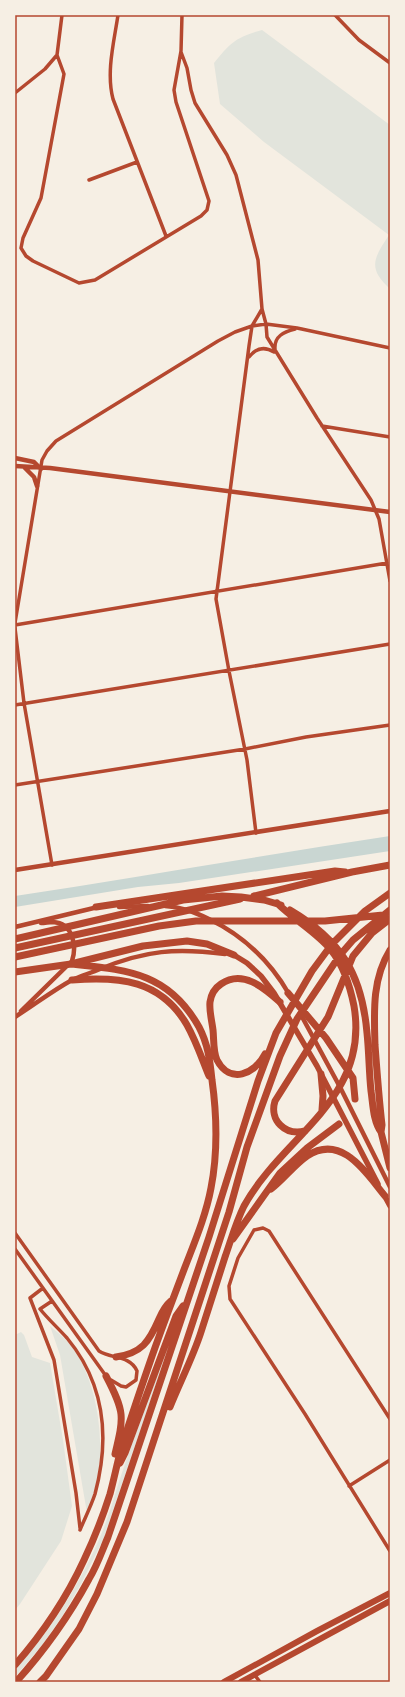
<svg xmlns="http://www.w3.org/2000/svg" width="405" height="1697" font-family="Rubik,sans-serif">
<rect width="100%" height="100%" fill="#f6efe4"/>
<path fill="#e2e4dc" d="M262,30l128,95v164c-23,-21 -16,-31 -1,-54l-125,-93 -44,-38 -6,-41c16,-20 22,-26 48,-33z
M50,1326c5,5 12,9 16,14 28,29 38,89 33,128 -2,15 -7,30 -12,45l-27,-158z
M21,1332l3,3 8,22 18,6 13,77 9,66 -11,35 -41,63 -5,6v-275z
M172,1336l-69,204 -22,44 -18,31 -20,29 -28,33v-7c37,-41 67,-89 88,-140 9,-23 15,-47 23,-69 15,-42 31,-84 46,-125z"/>
<path fill="#c9d6d2" d="M390,836v15l-211,32 -41,4 -123,20v-11c125,-19 250,-41 375,-60z"/>
<g fill="none" stroke-linecap="round" stroke-linejoin="round">
<path stroke="#b5482f" stroke-width="3.5" d="M62,15l-5,40 7,19 -23,124 -18,40 -2,10 5,8 7,5 46,22 16,-3 106,-64 6,-6 2,-9 -33,-99 -2,-12 7,-39 1,-36
M118,15c-4,27 -12,57 -5,84l53,137
M335,15l24,25 31,23
M181,52l6,16 4,22 4,13 32,52 9,20 22,85 4,49 4,15 1,13 50,81 54,82 8,19 11,62
M15,93l30,-24 12,-14
M89,180l48,-18
M275,349c-1,-13 9,-17 20,-20
M249,357c7,-9 15,-11 25,-5
M322,426l68,11
M15,623l27,-163 5,-9 9,-10 162,-100 17,-9 17,-6 14,-2 31,4 93,20
M15,625l372,-62
M15,628l9,75 28,162
M15,705l375,-61
M15,785l230,-36 61,-12 84,-12
M256,833l-9,-73 -18,-89 -13,-72 33,-253 3,-20 10,-17
M15,1233l84,118c12,8 31,4 38,20l-1,9 -10,7 -5,-1 -10,-6
M15,1249l91,127
M43,1288l-13,10 24,62 22,133 4,35
M52,1301l-12,8c8,10 18,19 27,29 38,46 43,100 28,156 -4,12 -10,24 -15,36
M390,1419l-121,-188 -6,-3 -9,2 -16,28 -9,28 1,13 75,115 85,137
M349,1486l41,-26
M254,1674l6,8"/>
<path stroke="#b5482f" stroke-width="4.5" d="M15,458l19,4 7,7
M15,466l35,2 340,44
M25,468l9,9 3,9
M15,870l375,-59
M165,906c17,1 29,6 44,13 35,17 61,42 80,75
M119,907l29,-1
M15,927l83,-20
M21,1011l51,-50c5,-15 1,-38 -19,-39 -4,0 -8,1 -12,1
M300,1013l41,76 49,98
M15,1017c19,-12 37,-26 57,-37 8,-4 19,-7 28,-11 46,-19 76,-21 125,-15"/>
<path stroke="#b5482f" stroke-width="5.5" d="M234,955l13,8 14,13 13,17 43,73 61,118
M383,1193l7,13"/>
<path stroke="#b5482f" stroke-width="6" d="M224,1682l93,-51 73,-38
M241,1682l149,-81"/>
<path stroke="#b5482f" stroke-width="7" d="M254,896l98,-24 38,-7
M96,907l239,-36 10,1
M290,910c51,30 72,64 77,123 2,19 2,39 4,58 2,13 2,30 10,41
M15,939l168,-39 39,-4 19,1 23,3 17,5
M15,948l225,-49
M390,950c-18,29 -16,62 -15,95 2,27 4,54 7,80l-1,7 9,36
M15,957l144,-31 37,-5h129l58,-6
M15,972l56,-8 72,-18 44,-5 20,3 27,11
M72,980c47,-4 89,0 115,45 9,16 15,34 22,51
M288,993l38,45 27,40 2,21
M265,1054c-10,20 -35,31 -48,6 -4,-8 -3,-21 -4,-30 -1,-9 -4,-19 -3,-28 1,-7 5,-14 11,-18 22,-15 43,4 59,18
M321,1074l2,22 -1,14
M305,1131c-20,5 -36,-11 -30,-30l53,-84 25,-61 19,-23 18,-14
M271,1189c13,-10 23,-24 36,-33 35,-23 59,17 78,40
M233,1239l47,-66 27,-25 32,-24
M116,1357c26,-4 33,-15 43,-38 3,-7 6,-13 12,-18
M106,1376c19,36 18,40 9,78
M170,1407c10,-25 23,-50 31,-75 8,-25 16,-50 24,-75 6,-17 11,-35 19,-51 39,-71 126,-106 110,-200 -4,-20 -10,-40 -23,-56 -15,-18 -37,-30 -54,-47
M120,1463l5,-10 51,-137 7,-10
M15,1665c28,-32 51,-66 69,-105 10,-21 19,-44 26,-66 4,-15 7,-30 11,-45 9,-29 19,-58 29,-87 11,-32 23,-63 35,-95 10,-26 21,-52 26,-79 7,-36 6,-72 1,-108 -2,-19 -4,-36 -13,-53 -31,-55 -72,-57 -128,-63
M16,1682c28,-31 53,-66 73,-103 8,-13 13,-28 19,-42l101,-300 49,-156 18,-48 36,-62 20,-27 33,-33 25,-18
M40,1682l6,-6 33,-47 18,-35 30,-72 102,-310 18,-65 33,-91 17,-37 43,-64 13,-15 37,-30"/>
</g>
<rect width="405" height="1697" fill="none" stroke="#f6efe4" stroke-width="32"/>
<rect x="16" y="16" width="373" height="1665" fill="none" stroke="#b5482f" stroke-width="1.5"/>
</svg>
